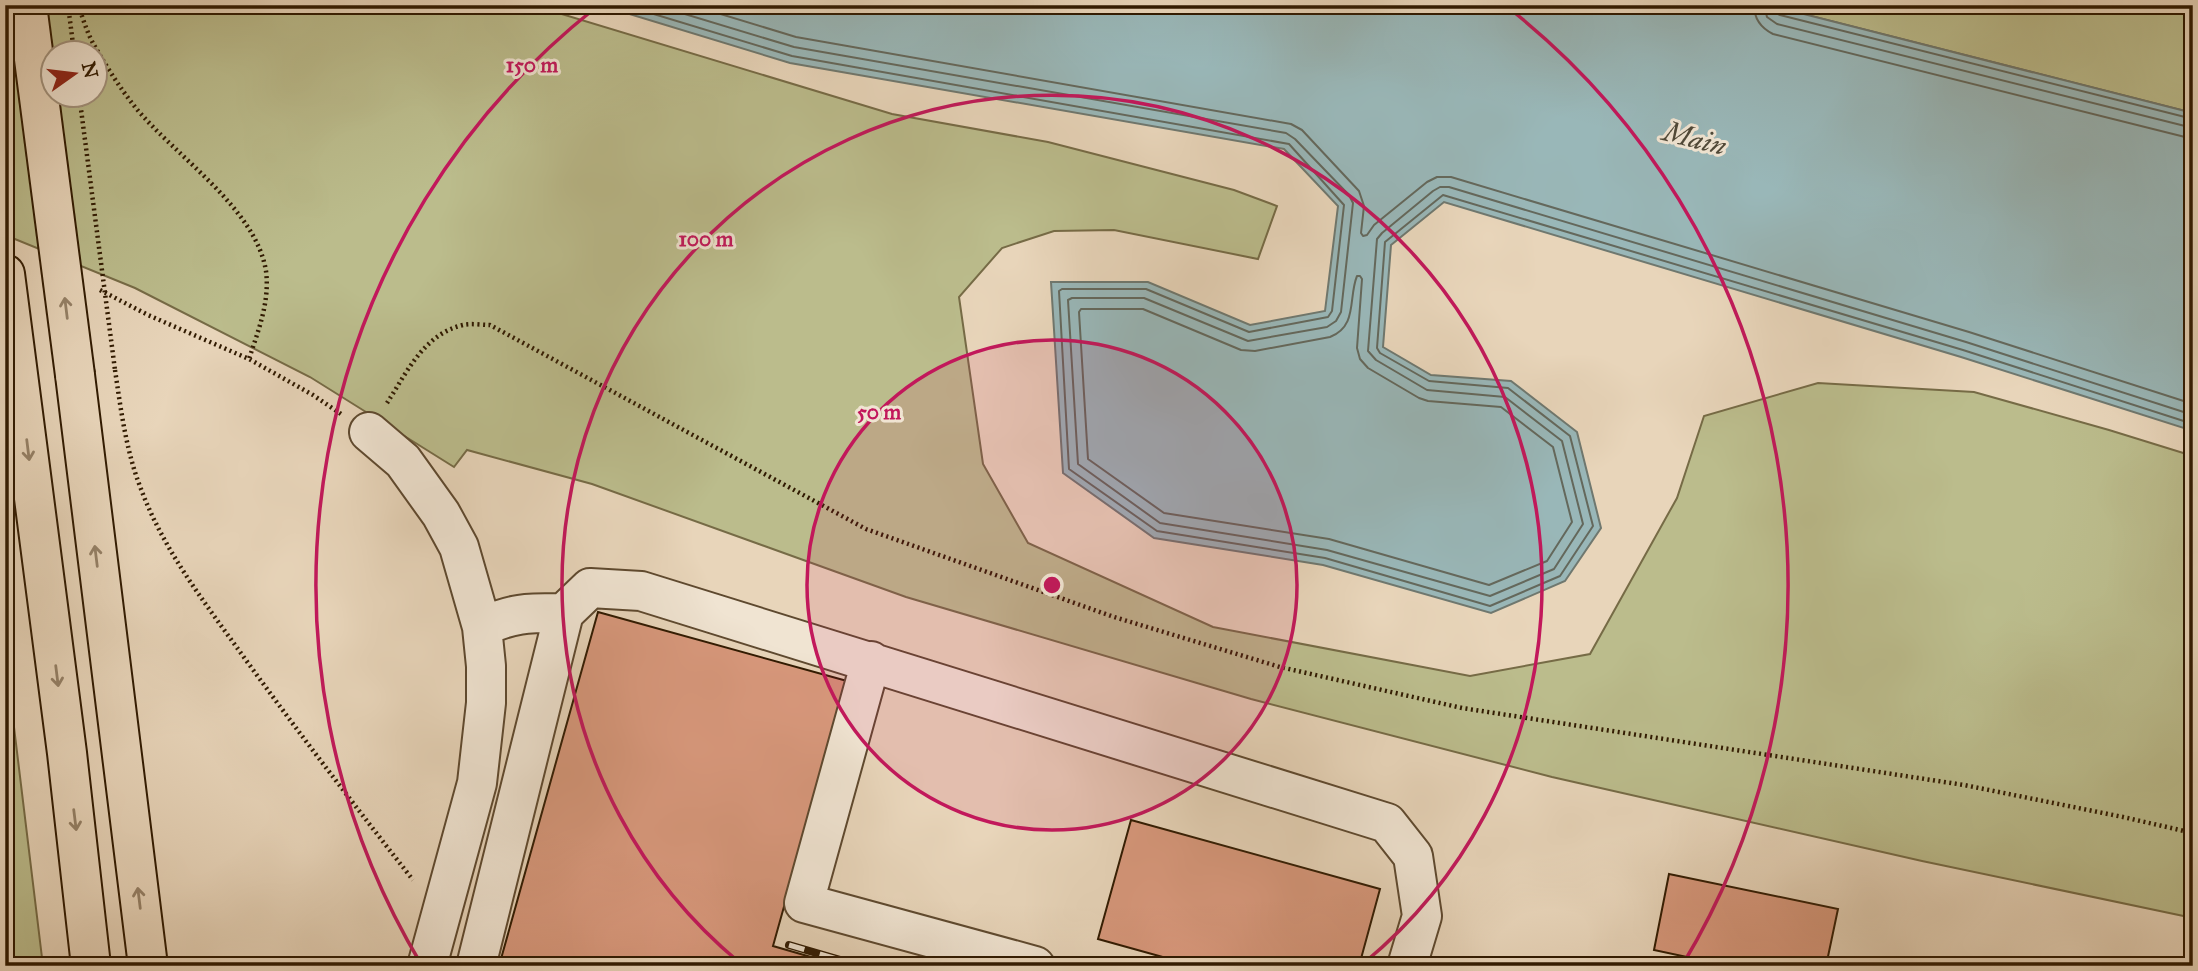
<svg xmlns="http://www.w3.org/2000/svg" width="2198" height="971" font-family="'IM FELL Great Primer',serif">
<rect width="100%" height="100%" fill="#e8d5ba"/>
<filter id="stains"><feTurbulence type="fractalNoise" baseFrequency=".00286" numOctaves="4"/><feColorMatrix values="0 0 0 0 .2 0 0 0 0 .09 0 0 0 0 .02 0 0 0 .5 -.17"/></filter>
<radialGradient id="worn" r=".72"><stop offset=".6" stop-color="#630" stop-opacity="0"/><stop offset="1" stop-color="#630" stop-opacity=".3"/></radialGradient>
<path fill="#bbbc8c" stroke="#766b46" stroke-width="2" fill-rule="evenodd" d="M5,5h527l360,109 156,28 186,48 43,16 -19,53 -144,-29 -60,1 -52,17 -43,49 24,167 45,79 185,84 257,49 120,-22 87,-156 27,-82 114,-33 156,9 135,38 84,26v462l-271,-57 -370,-84 -301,-78 -345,-102 -314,-113 -125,-34 -13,17 -144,-90 -175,-89 -130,-53zM52,52h42v42h-42z
M1768,5h425v108z
M5,653l38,313h-38z"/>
<path fill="#99b7b8" stroke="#6f786f" stroke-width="2" d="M600,5h1168l425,108v318l-232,-74 -517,-155 -53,43 -8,102 48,28 80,6 66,51 24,96 -36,53 -74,32 -168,-48 -169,-27 -91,-65 -12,-191h97l102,43 75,-14 13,-105 -54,-57 -494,-86z"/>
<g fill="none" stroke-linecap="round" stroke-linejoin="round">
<path stroke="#64685c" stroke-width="2" d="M624,5l168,51 497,88 55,61 -12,106 -4,6 -79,15 -103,-43h-84l-3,2 10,178 88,62 168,27 165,48 70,-30 33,-50 -23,-90 -62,-48 -79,-7 -49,-28 -3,-5 8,-106 58,-47 520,155 230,74
M655,5l139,42 492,86 9,6 54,56 4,8 -12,109 -5,9 -9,6 -79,14 -104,-43h-72l-4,2 10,164 82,59 167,27 163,46 64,-27 29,-45 -21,-83 -57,-44 -78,-7 -51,-30 -8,-9 9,-112 5,-6 51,-42 7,-4h9l517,155 227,73
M691,5l105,32 495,87 11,6 57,61 5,15 -3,27 2,3 4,-1 7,-10 53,-43 10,-5h14l518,155 224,72
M1754,5c0,14 7,23 19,29l420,105
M1764,5l3,12 10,7 416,104
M1773,5l1,7 6,3 413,104
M1357,276h3l2,3 -5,69 3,11 8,9 51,30 9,3 73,6 52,40 19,75 -25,39 -58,24 -160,-46 -165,-26 -76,-54 -9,-147 2,-3h62l98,41 14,1 75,-14c28,-11 18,-39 27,-61z"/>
</g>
<path fill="#d8987c" stroke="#301a01" stroke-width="2" d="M598,612l249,69 -74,265 69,20h-343z
M1131,820l249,69 -21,77h-164l-97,-27z
M1669,874l169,35 -12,57h-97l-75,-16z"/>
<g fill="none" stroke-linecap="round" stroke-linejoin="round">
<defs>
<path id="minor" d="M369,432l34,29 38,53 18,33 23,80 4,39v37l-9,80 -50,183
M482,627c32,-15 48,-14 82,-14
M871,661l-67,242 231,63
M476,966l88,-353 26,-25 51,3 746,232 26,33 9,60 -15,50"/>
<path id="highway" d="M5,274l62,479 24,213
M75,375l73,591"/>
</defs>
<use href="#minor" stroke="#5e492f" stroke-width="42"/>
<use href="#highway" stroke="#301a01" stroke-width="42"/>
<path stroke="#301a01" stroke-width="4.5" stroke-dasharray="2 3.5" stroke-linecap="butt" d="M68,5l6,47
M78,5c5,13 9,28 16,40 12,21 26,43 41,62 40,49 121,101 131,164 4,31 -8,60 -17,88
M100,290l48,25 101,44 64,36 28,19
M115,370c6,40 11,81 26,119 23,62 64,114 102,167 55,76 112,150 170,224
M387,403c20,-31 37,-69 76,-78 8,-2 19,0 27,0l376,204 248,88 166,50 182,41 502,77 159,32 70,16"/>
<use href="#minor" stroke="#f0e4d2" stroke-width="38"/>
<use href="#highway" stroke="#e8d5ba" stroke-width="38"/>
<defs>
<path id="rail" d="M789,945l72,21"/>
</defs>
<use href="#rail" stroke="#301a01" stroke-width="8"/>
<use href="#rail" stroke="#f0e4d2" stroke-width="5" stroke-dasharray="16" stroke-linecap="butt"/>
<defs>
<path id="highway-bridge" d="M27,5l48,370"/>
</defs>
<use href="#highway-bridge" stroke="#301a01" stroke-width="42" stroke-linecap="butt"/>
<path stroke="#301a01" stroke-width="4.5" stroke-dasharray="2 3.5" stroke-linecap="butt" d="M79,94l36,276"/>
<use href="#highway-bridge" stroke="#e8d5ba" stroke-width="38"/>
</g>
<defs><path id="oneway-shaft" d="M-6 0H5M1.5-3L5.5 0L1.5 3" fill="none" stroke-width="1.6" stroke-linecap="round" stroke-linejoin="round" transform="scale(1.75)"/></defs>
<g stroke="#958167">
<use href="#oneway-shaft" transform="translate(66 308) rotate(-97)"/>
<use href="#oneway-shaft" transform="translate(28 450) rotate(83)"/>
<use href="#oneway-shaft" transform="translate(96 556) rotate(-97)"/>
<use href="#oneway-shaft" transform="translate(57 676) rotate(83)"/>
<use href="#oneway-shaft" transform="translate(75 820) rotate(83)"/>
<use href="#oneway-shaft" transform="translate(139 898) rotate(-97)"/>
</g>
<circle cx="1052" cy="585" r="245" fill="#c2185b" fill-opacity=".12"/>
<g fill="none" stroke="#c2185b" stroke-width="3.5">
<circle cx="1052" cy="585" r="245"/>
<path d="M740 963A490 490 0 1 1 1364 963"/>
<path d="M421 964A736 736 0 0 1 594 9M1510 9A736 736 0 0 1 1683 964"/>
</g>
<g text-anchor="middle" stroke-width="6" stroke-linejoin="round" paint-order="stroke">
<g font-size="28" font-style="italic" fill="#504938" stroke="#f0e4d2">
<text transform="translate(1695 138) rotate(15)" y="10">Main</text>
</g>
</g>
<circle cx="1052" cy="585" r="10" fill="#c2185b" stroke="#f0e4d2" stroke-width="3.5"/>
<g font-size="21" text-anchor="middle" font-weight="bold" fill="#c2185b" stroke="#f0e4d2" stroke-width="6" stroke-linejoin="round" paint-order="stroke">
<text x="532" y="72">150 m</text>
<text x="706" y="246">100 m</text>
<text x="879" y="419">50 m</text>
</g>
<rect width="2198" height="971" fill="none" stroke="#e8d5ba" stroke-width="28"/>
<rect x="7" y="7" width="2184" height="957" fill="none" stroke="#301a01" stroke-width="3.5"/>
<rect x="14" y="14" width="2170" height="943" fill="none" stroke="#301a01" stroke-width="2"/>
<g transform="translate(74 74) rotate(76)"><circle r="33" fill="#f0e4d2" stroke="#a3937e" stroke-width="2"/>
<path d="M0-5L12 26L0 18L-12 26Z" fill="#8f2418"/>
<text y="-10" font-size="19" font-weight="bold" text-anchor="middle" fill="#301a01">N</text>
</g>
<rect width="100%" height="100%" filter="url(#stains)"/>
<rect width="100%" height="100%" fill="url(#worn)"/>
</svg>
